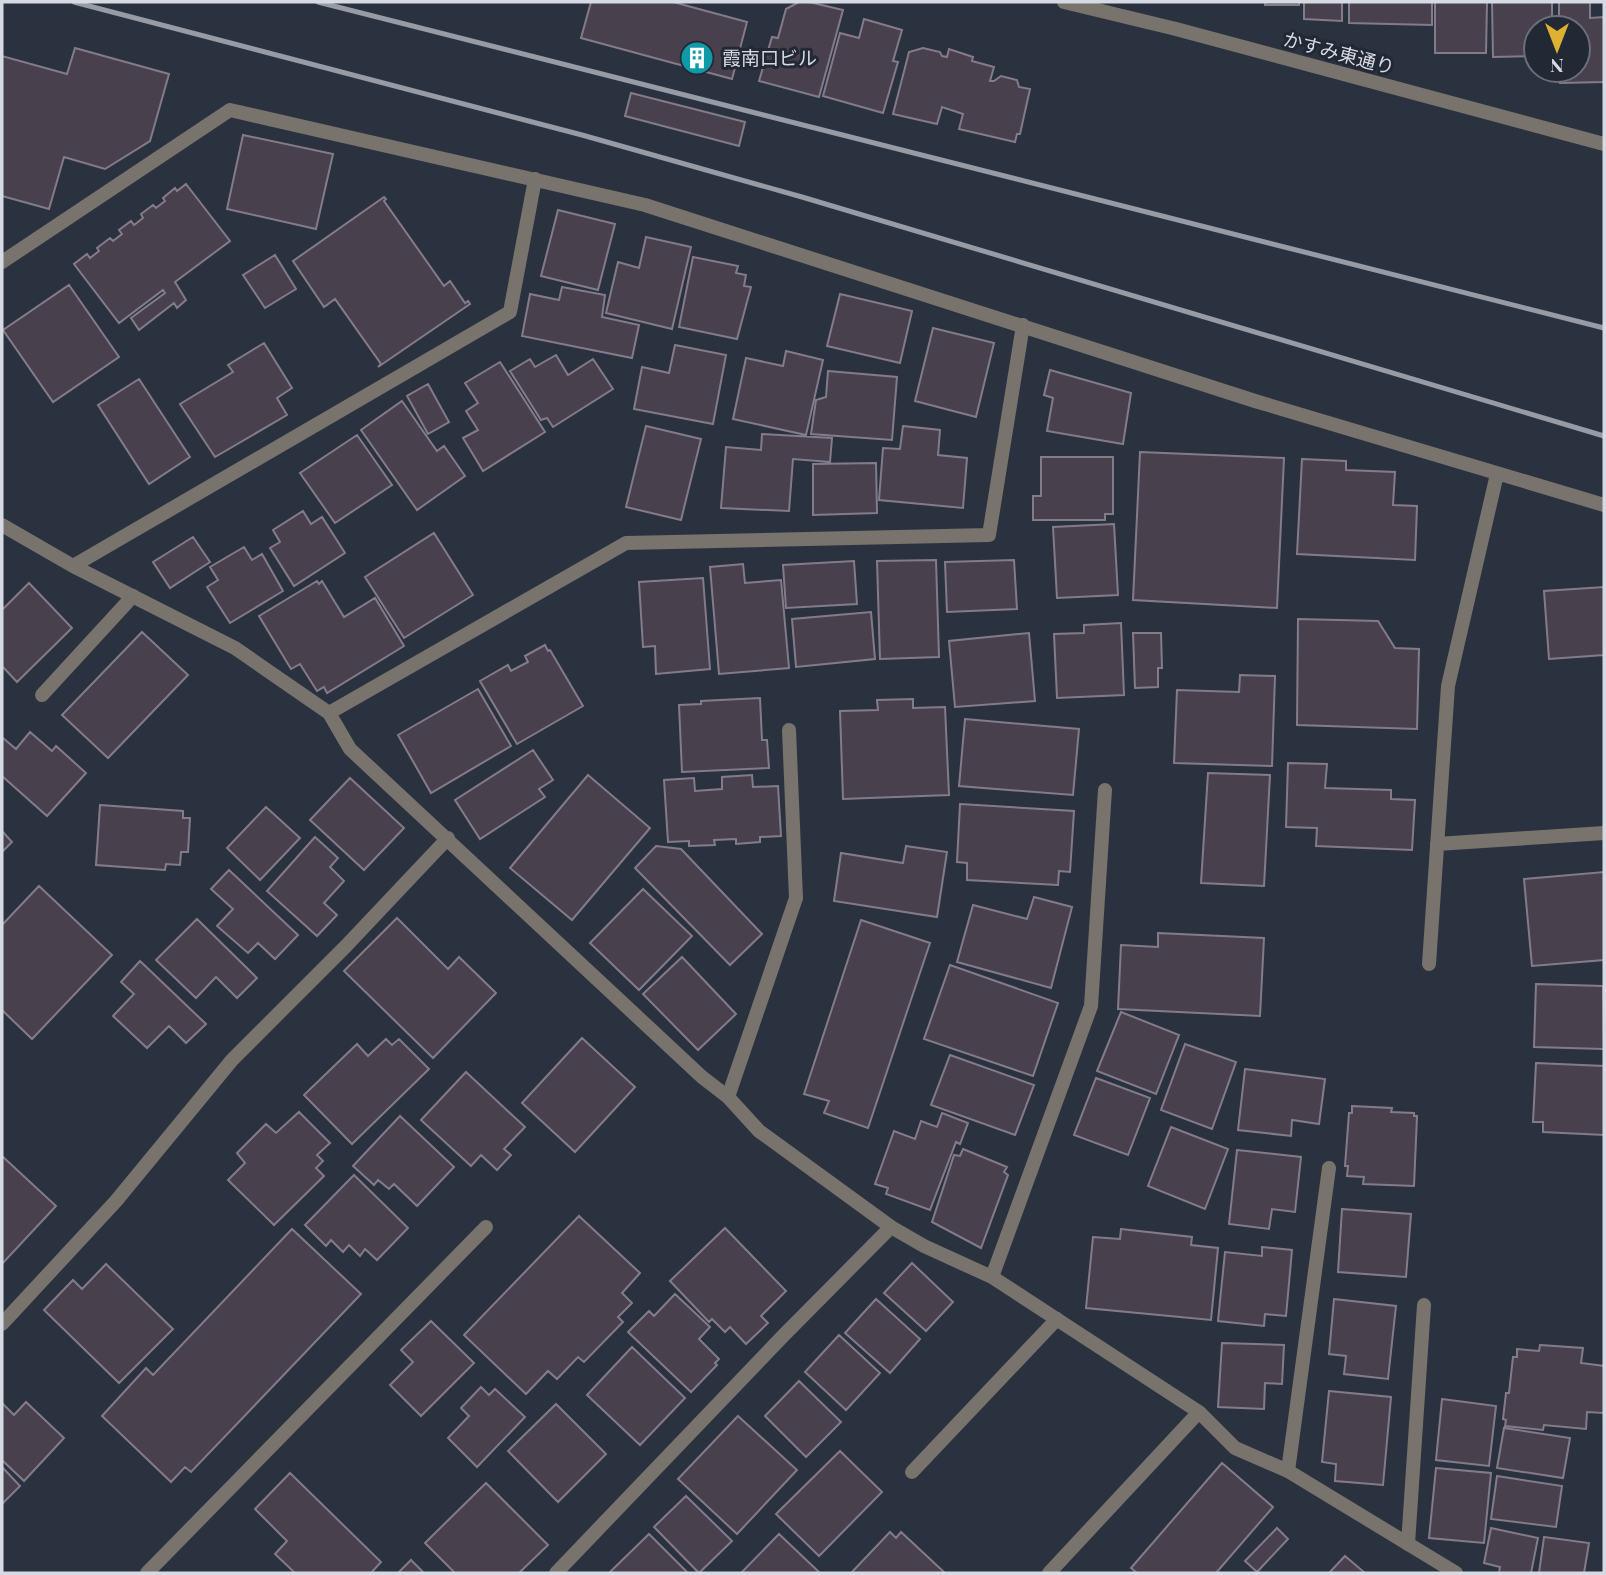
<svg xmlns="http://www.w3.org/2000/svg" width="1606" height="1575" font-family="'Playfair Display','Noto Sans JP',serif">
<rect width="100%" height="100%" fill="#2b323f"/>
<path fill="#48404d" stroke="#847b8a" stroke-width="2" d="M591,2h82l74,20 -15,57 -151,-41z
M799,2h10l34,8 -24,87 -60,-16 13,-44 6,1 8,-29z
M1265,2h34v3h-34z
M1304,2h38v19l-38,-2z
M1349,2h83v23l-83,-2z
M1435,2h52l-1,51h-51z
M1492,2h60v26h-16v28l-43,1z
M1559,2h31v16l14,-1v65l-44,1 -1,-13h19v-42h-19z
M864,19l38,11 -9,31 5,1 -15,51 -60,-17 17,-63 19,5z
M75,48l94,26 -19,67 -45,28 -41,-12 -15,52 -47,-13v-140l65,18z
M923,48l17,4 2,4 5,1 2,-8 24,8 -1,4 22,6 -4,14h4l7,-5 16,4 2,7 11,2 -10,45h-3l-2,8 -56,-13 4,-15 -21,-7 -5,17 -44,-10 16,-62z
M631,93l114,29 -6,24 -114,-30z
M243,135l90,19 -17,75 -89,-20z
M186,184l44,57 -55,41 11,18 -9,8 -3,-5 -35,27 -8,-12 34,-25 -2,-3 -44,33 -45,-59 13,-10 3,4 9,-7 -2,-3 13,-10 3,3 9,-7 -3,-4 12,-9 3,4 9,-7 -2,-4 12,-9 3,3 9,-7 -2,-3 12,-10 2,3z
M384,197l2,2 -2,2 60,85 6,-5 15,22 3,-2 2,3 -92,63 3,-3 -46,-65 -11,8 -31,-46z
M558,210l57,14 -17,66 -57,-14z
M646,237l45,10 -19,82 -66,-16 12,-51 21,6z
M275,255l21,34 -31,19 -22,-33z
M693,257l45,9 -2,7 10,2 -2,11 7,1 -14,52 -58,-12z
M69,285l50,72 -66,45 -50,-72z
M562,287l43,8 -3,22 37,8 -7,33 -110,-22 8,-42 29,6z
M840,294l72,17 -12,52 -73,-17z
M933,328l61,15 -18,74 -61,-16z
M264,343l28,45 -15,10 10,17 -72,42 -35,-53 53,-32 -5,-7z
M675,345l51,10 -13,69 -79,-15 8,-42 27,6z
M786,351l37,9 -17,75 -73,-16 13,-61 37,8z
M556,355l12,20 25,-16 20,30 -60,38 -6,-9 -6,2 -31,-49 20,-12 5,8z
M500,362l45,70 -62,39 -20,-33 15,-8 -12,-19 12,-8 -13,-20z
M1050,370l81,23 -8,51 -76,-13 6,-33 -9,-3z
M828,371l69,6 -5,63 -81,-6 5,-34 10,-3z
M139,379l51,78 -41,27 -51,-79z
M428,384l21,38 -21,12 -21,-38z
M402,401l35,50 7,-5 21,30 -48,34 -56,-80z
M646,426l55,13 -20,81 -55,-13z
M903,426l37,4 -2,25 29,3 -4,50 -84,-8 4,-52 17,1z
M762,434l70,4 -2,24 -37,-3 -4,52 -68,-3 5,-61 35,3z
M357,435l35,50 -57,38 -35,-50z
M1140,452l144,6 -7,150 -144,-8z
M1041,457h72v57h-8v6h-72v-24h8z
M1302,459l44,2v9l49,2 -2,33 24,1 -2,54 -118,-6z
M876,463l1,50 -64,2v-51z
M303,511l8,13 11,-7 23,36 -51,33 -24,-38 10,-6 -7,-12z
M1114,524l4,71 -61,3 -4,-71z
M434,533l39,62 -69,43 -39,-61z
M193,537l17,25 -40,26 -17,-26z
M244,547l8,13 10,-6 21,37 -53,32 -23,-36 11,-7 -8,-13z
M936,560l3,97 -59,2 -3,-98z
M1014,560l3,49 -70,3 -2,-50z
M854,561l3,43 -71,4 -3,-43z
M743,564l2,19 36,-3 8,88 -70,6 -9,-107z
M703,578l7,91 -54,5 -1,-28 -12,1 -4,-65z
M317,581l2,3 3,-3 22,36 31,-19 29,48 -77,47 -3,-6 -7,4 -17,-27 -9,5 -32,-53z
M29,583l43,45 -55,54 -15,-16v-56z
M1604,587v68l-55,4 -5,-68z
M871,612l4,47 -79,8 -4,-48z
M1298,619l80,2 17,27 24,1 -2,80 -120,-4z
M1121,623l3,72 -67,3 -3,-64 30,-1v-8z
M142,632l46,43 -80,83 -46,-43z
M1029,633l6,68 -80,6 -6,-66z
M1133,633h28l1,35h-4v19l-23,1z
M545,645l3,6 2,-1 33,56 -66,38 -37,-63 28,-16 3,6 17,-9 -3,-6z
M1240,675l35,1 -3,90 -98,-3 3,-73 62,2z
M478,689l33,57 -80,47 -33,-58z
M760,698l2,42h5l2,28 -87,4 -3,-67 22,-1v-3z
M913,699v9l32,-1 4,88 -106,4 -3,-88 38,-1 -1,-10z
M965,719l114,10 -6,66 -114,-9z
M30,732l22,19 4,-5 30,27 -39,43 -45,-40v-37l1,-1 13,11z
M533,750l20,30 -14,9 6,8 -65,42 -25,-39z
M1288,763l39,1 -2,24 66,2v9l24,1 -3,50 -96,-4 1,-18 -31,-1z
M1208,773l62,2 -6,111 -63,-3z
M588,775l62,53 -78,92 -62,-52z
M752,775l1,12 25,-1 3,50 -21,1v5l-24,2v-5l-22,1 1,5 -26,1v-5l-21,1 -4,-62 30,-2 1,13 27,-2v-12z
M350,778l54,50 -40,42 -54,-50z
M960,804l114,7 -4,61 -11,-1 -1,14 -91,-5v-17l-10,-1z
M100,805l83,6v7h7l-2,34h-7l-1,13 -14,-1 -1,6 -69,-5z
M266,807l34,31 -40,42 -33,-32z
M2,831l10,11 -10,10z
M315,837l23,21 -8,9 14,14 -20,22 13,12 -20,21 -50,-45z
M656,846l25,3 81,85 -32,31 -95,-97z
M906,846l41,6 -10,65 -103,-16 7,-48 62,10z
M229,870l69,65 -23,24 -17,-16 -10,10 -31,-27 16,-17 -22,-20z
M1604,872v88l-72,6 -8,-87z
M39,886l73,69 -80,84 -30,-29v-85z
M643,889l49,47 -53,54 -49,-47z
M1034,897l38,10 -21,81 -94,-26 16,-57 54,14z
M397,918l51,51 11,-12 37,36 -63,65 -89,-87z
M197,919l60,59 -20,20 -21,-21 -20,21 -40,-38z
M861,920l69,23 -62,185 -44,-15 5,-12 -25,-7z
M1158,933l106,5 -4,78 -142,-7 3,-64 37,2z
M682,957l54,57 -38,36 -55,-56z
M140,961l66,63 -20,19 -17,-17 -22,22 -34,-32 21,-22 -13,-12z
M950,965l108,38 -25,73 -109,-37z
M1536,984l67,2 1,63 -70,-2z
M1121,1012l58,23 -23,59 -59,-23z
M582,1038l53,49 -60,65 -53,-49z
M386,1039l6,6 7,-6 30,30 -77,75 -48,-49 53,-51 11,12z
M1185,1044l51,18 -24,67 -51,-19z
M950,1055l84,30 -19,50 -84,-30z
M1536,1063l68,3v69l-61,-3v-10h-10z
M1245,1069l80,10 -6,45 -27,-4 -1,16 -53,-6z
M466,1072l59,55 -21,22 7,6 -14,15 -16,-15 -10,11 -50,-46z
M1096,1078l54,20 -22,57 -54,-20z
M1352,1106l40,2 -1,4 23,1v3h3l-3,70 -51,-2 1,-7 -17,-1 1,-10h-3l4,-53h3z
M299,1112l31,31 -13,12 6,6 -7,7 8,8 -50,49 -46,-45 17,-17 -8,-10 29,-29 10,9z
M942,1113l26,10 -8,21 -4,-2 -26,68 -44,-16 2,-6 -13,-4 19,-53 21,8 6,-18 16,6z
M400,1116l54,51 -37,39 -23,-22 -5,5 -11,-9 -4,5 -21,-19z
M1171,1127l57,22 -23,60 -57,-23z
M963,1149l44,18 -3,5 4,3 -27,73 -49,-26 22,-67 6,1z
M1237,1150l64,7 -6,55 -23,-3 -3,20 -40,-5z
M2,1156l54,50 -54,58z
M354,1175l54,53 -31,32 -12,-11 -5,7 -11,-11 -6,7 -12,-12 -5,6 -21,-21z
M1342,1209l69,5 -5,63 -68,-5z
M579,1216l61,57 -18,20 10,10 -14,14 5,5 -39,40 -6,-5 -21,22 -9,-8 -22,23 -62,-59z
M725,1228l61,63 -25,25 7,7 -22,21 -16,-17 -5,5 -13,-13 -3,3 -39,-41z
M292,1229l69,65 -170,178 -6,-5 -14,15 -69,-66 44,-48 7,7z
M1121,1229l71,8 -1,8 27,3 -7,72 -125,-12 7,-71 27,2z
M1262,1247l30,3 -6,66 -21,-2 -1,12 -46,-5 7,-69 37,4z
M912,1263l41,39 -27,29 -42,-38z
M106,1264l67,65 -54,54 -75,-73 29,-30 9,9z
M675,1294l35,33 -11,12 20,20 -4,4 2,2 -26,27 -63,-60 21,-21 5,5z
M876,1299l44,40 -30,34 -45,-40z
M1334,1299l62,7 -8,73 -44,-5 2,-18 -17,-2z
M431,1321l43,42 -53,53 -31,-31 23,-23 -12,-12z
M839,1335l41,38 -34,37 -41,-38z
M1222,1343l62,2 -2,39 -17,-1 -1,26 -46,-2z
M1540,1345l43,3 -2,15 23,3v47l-17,-1 -1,17 -42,-4 -1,5 -38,-4 1,-6 -3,-1 3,-26h3l4,-36h4v-8l22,2z
M632,1347l53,51 -45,47 -53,-50z
M799,1381l42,41 -35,35 -41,-41z
M481,1387l8,8 6,-6 30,28 -48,50 -29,-29 21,-22 -8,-8z
M1329,1391l62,6 -8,88 -48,-4 1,-17 -14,-2z
M1442,1399l54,7 -7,60 -53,-6z
M26,1402l38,36 -40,43 -22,-21v-57l12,12z
M556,1404l50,50 -48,48 -50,-51z
M738,1416l59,54 -60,64 -59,-55z
M1504,1428l66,10 -7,40 -66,-10z
M840,1451l42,41 -63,64 -43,-42z
M1222,1463l51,44 -57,66h-79l-6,-5z
M2,1467l18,19 -18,18z
M1436,1468l55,5 -7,70 -55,-5z
M290,1473l91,89 -10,11h-76l-20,-19 12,-13 -32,-32z
M1497,1476l65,10 -6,41 -65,-8z
M486,1483l62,62 -29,28h-64l-30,-30z
M686,1496l46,45 -33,32 -45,-46z
M1277,1528l11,11 -31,33 -12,-11z
M1491,1528l47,10 -7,35h-32l1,-6 -16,-4z
M890,1532l6,6 5,-6 44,41h-94z
M649,1534l39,39h-79z
M779,1534l41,39h-79z
M1544,1537l45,6 -5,30h-45z
M1345,1556l20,17h-36z
M411,1560l13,13h-26z"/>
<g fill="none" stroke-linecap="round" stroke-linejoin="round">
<path stroke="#78736d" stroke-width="14" d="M42,695l91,-99
M728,1097l68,-199 -7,-168
M992,1277l99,-271 14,-216
M2,1324l114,-123 116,-141 114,-114 102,-108
M1288,1471l41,-303
M912,1472l145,-153
M1408,1544l16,-239
M147,1573l339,-346"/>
<path stroke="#78736d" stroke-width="14" d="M1064,2l112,27 428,115
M2,262l228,-152 415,95 610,196 349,104
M2,525l71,41 162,82 94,65 21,36 352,328 26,20 31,34 132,96 -109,110 -226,236
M73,566l437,-254 25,-133
M329,713l297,-170 363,-8 34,-210
M1437,844l167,-11
M1429,964l19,-278 49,-212
M891,1227l33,19 68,31 207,135 36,36 53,23 168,102
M1049,1573l150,-161"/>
<path stroke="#969ba5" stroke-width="5" d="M74,2l508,133 220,62 802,239
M318,2l1286,326"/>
</g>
<defs>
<symbol id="building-disc" viewBox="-11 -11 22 22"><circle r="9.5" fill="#0f9aa8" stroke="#222834"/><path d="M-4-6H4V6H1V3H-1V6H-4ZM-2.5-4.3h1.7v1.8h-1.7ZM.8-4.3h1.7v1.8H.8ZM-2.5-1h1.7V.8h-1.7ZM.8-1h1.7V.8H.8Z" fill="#fff"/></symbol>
</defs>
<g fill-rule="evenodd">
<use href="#building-disc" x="678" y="39" width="38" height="38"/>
</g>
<g text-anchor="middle" stroke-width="6" stroke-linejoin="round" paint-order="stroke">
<g font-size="19" fill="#d6dae3" stroke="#222834">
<text transform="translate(1339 53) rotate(15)" y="7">かすみ東通り</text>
</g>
<g font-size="19" fill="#d6dae3" stroke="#222834" text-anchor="start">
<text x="722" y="65">霞南口ビル</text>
</g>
</g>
<rect width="1606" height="1575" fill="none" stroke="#d6dae3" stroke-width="7"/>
<g transform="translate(1557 49) rotate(180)"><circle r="33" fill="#222834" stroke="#6a6f7a" stroke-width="2"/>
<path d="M0-5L12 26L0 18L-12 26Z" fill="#deb133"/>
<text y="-10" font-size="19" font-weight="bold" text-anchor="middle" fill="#d6dae3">N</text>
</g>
</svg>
